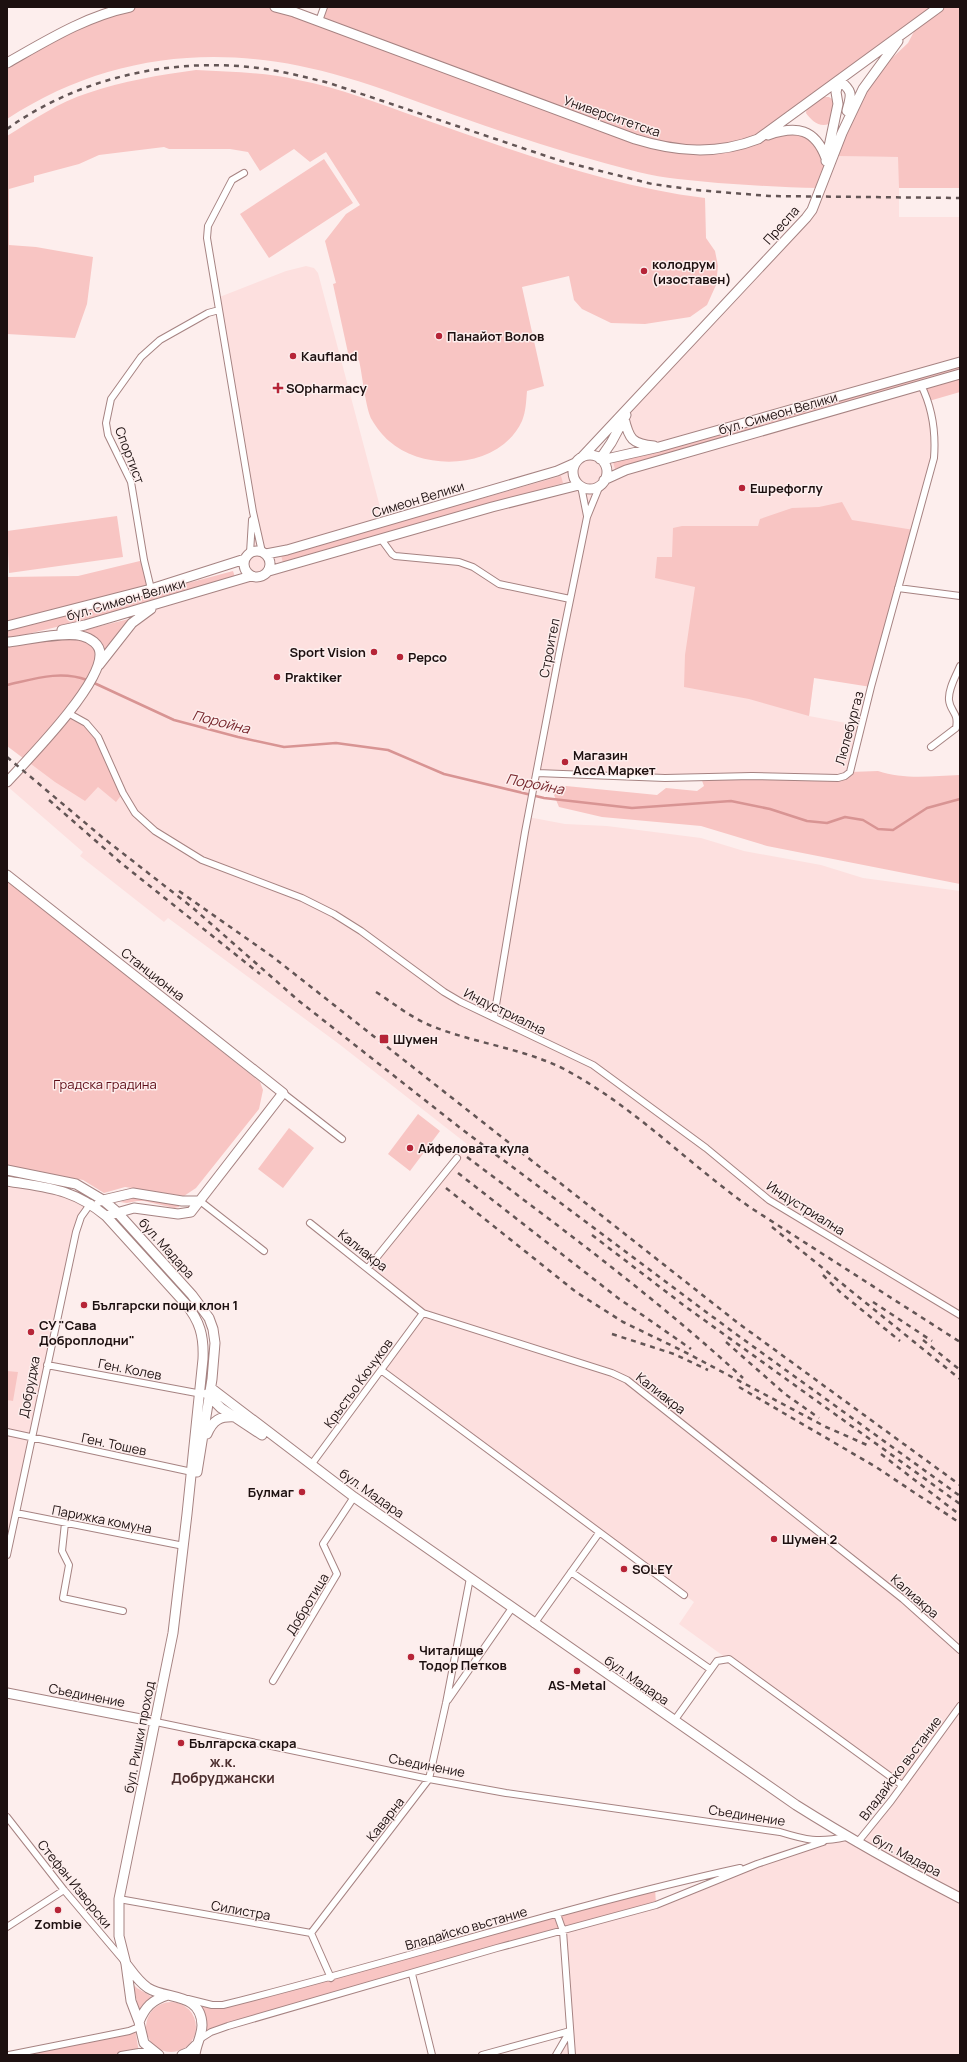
<svg xmlns="http://www.w3.org/2000/svg" width="967" height="2062" font-family="Manrope,sans-serif">
<rect width="100%" height="100%" fill="#fdeeed"/>
<path fill="#fde0df" d="M832,156l67,1v60h61v145l-39,23 8,16 5,57 -36,130 -84,90 -5,38 53,10 -12,46 -5,4 -180,2 -128,-5 -9,44 37,7 42,2 94,12 43,13 77,14 42,13 97,13v1164h-404l14,-24 -7,-100 93,-26 101,-41 69,-23 20,-4 11,6 45,-58 -223,-161 15,-22 -313,-232 42,-57 -55,-45 99,-124 -128,-100 -171,-126 -4,4 -84,-66 3,-4 -76,-66 113,-149 40,-33 91,-28 -7,-9 1,-8 5,-6 3,-41 -36,-214 69,-27 20,-5 8,2 4,5 66,249 191,-59 4,-4 12,-4 16,4 51,-12 -24,-6 -10,-23 182,-200z
M7,1181l84,22 -10,14 -74,338z"/>
<path fill="#f8c5c3" fill-rule="evenodd" d="M130,7h145l44,14 5,-14h636v181h-61l-1,-31 -65,-1 -14,32c-34,0 -67,-3 -101,-5 -27,-3 -53,-4 -80,-11 -60,-15 -119,-34 -178,-55 -38,-13 -77,-29 -116,-40 -117,-35 -233,-26 -337,42v-56l50,-28zM919,22l-11,21 -36,34 -40,78 -30,-24 -43,7z
M196,70c34,2 68,2 102,10 42,8 82,24 122,38 93,32 186,68 285,80l1,40 9,13 3,15 -2,19 -9,20 -17,12 -45,7 -34,-1 -29,-14 -8,-9 -5,-24 -47,11 22,99 -17,5c-1,11 -1,20 -5,30 -22,48 -97,52 -133,20 -6,-5 -13,-14 -17,-21 -6,-9 -10,-47 -13,-60l-9,2 -17,-78 3,-1 -11,-42 21,-27 14,-9 -34,-53 -16,10 -16,-13 -34,22 -12,-19 -18,-3h-61l-5,-2 -65,8 -20,9 -45,12v6l-25,7v56l27,2 57,10 -6,47 -12,34 -68,-4v-198c26,-16 52,-34 81,-43 35,-12 71,-18 108,-23z
M822,97h7l6,4 -6,23c-10,4 -18,-4 -23,-11l1,-6z
M324,159l29,44 -84,55 -29,-44z
M960,364v6l-345,99 -2,-7z
M960,374v18l-31,9 -8,-16z
M561,476l2,7 -280,80 -2,-8z
M842,502l10,18 62,10 -43,157 -57,-9 -5,38 -60,-17 -65,-12 1,-32 10,-68 -40,-9 2,-21h15l1,-29 9,-2h76l2,-7 32,-11 27,-1z
M117,516l6,41 -114,16 -2,-42z
M144,560l7,29 -144,37v-49l71,-1z
M233,571l2,6 -158,45 -70,17v-9l69,-17z
M129,619l-26,34 -23,-22z
M72,634l25,11 1,22 -30,46 18,10 12,14 25,56 -7,9 -18,-15 -13,14 -30,-19 -48,-36v-104z
M878,771c26,9 55,5 82,4v109l-193,-38 -66,-20 -99,-9 -43,-10 -5,-12 4,-7 8,-2 91,9 9,-7 31,3 7,-5 -3,-8h137l12,-6z
M7,880l253,202 3,8 -4,19 -63,79 -12,8 -59,-9 -21,6 -21,-13 -76,-14z
M418,1114l22,17 -30,40 -22,-17z
M289,1128l25,20 -31,40 -25,-19z
M135,1197l44,8v2l-5,1 -30,-7h-7l-10,2 -7,-1z
M7,1371l11,1 -5,29 -6,-1z
M655,1887l1,18 -450,130v-19l-6,-14 23,3z
M133,1984l4,4 15,9 -8,6 -5,8z
M146 2027a25 25 0 1 1 50 0a25 25 0 1 1-50 0Z
M135,2029l4,23 -18,3h-112z"/>
<g fill="none" stroke-linecap="round" stroke-linejoin="round">
<path stroke="#d89493" stroke-width="2.5" d="M92,682l82,38 64,17 46,10 52,-4 52,7 56,24 100,24 88,10 99,-7 39,8 37,12 20,2 18,-6 18,3 15,9 15,1 34,-22 33,-9
M7,685c27,-6 53,-15 80,-5"/>
<defs>
<path id="street" d="M319,21l5,-14
M244,173l-12,7 -24,46 -1,12 46,274 9,40
M581,486l6,30
M381,539l11,15 3,2 64,6 14,5 26,17 71,15
M250,553l2,-33
M898,588l62,8
M151,589l-7,-29 -13,-78 -23,-47 -2,-12 5,-24 30,-42 19,-17 48,-27 11,-3
M68,713l18,10 12,14 25,56 12,20 20,18 47,29 100,38 32,16 27,17 83,61 17,10 132,63 113,83 63,52 191,115
M931,747l25,-19c3,-16 -6,-16 -7,-28 -1,-11 7,-24 11,-34
M537,773l128,5 87,-2 86,2 7,-2 5,-4 21,-85 63,-229c2,-26 -1,-49 -13,-73
M494,1017l31,-185 34,-178 28,-137 13,-32
M283,1093l59,46
M200,1201l64,50
M310,1223l113,90 189,60 15,7 276,219 57,51
M368,1268l89,-110
M47,1365l155,29
M381,1370l303,225
M7,1432l185,40
M311,1465l112,-152
M16,1513l168,33
M65,1523l-3,28 7,14 -6,33 60,13
M7,1555l69,-323 5,-15 10,-14
M571,1572l139,97
M534,1624l65,-91
M273,1681l64,-107 -14,-30 31,-47
M448,1700l64,-92
M674,1721l43,-60 12,-2 173,126
M156,1722l273,57 77,14 274,39c26,8 38,11 66,5
M7,1817l57,73 61,72
M857,1843l34,-42 69,-95
M119,1899l192,34 20,45
M557,1914l6,17 9,124
M7,1927l57,-37
M311,1933l118,-154 17,-76 24,-125
M412,1974l20,81
M188,1999l24,6h11c173,-43 343,-99 517,-137
M200,2039l11,-7 17,-6 269,-78 159,-43 101,-41 66,-22
M9,2055l120,-24 10,-4
M121,2055l18,-3h15
M482,2055l88,-24
M556,2055l14,-24"/>
<path id="secondary" d="M275,7l19,5 341,127c42,13 82,16 123,0l181,-132
M7,63c39,-22 79,-47 123,-56
M768,135c29,-10 47,-6 58,23
M826,161l12,-57 -2,-12 3,-12c15,12 12,15 8,31
M624,418c5,21 8,26 30,28
M573 472a17 17 0 1 1 34 0a17 17 0 1 1-34 0Z
M582,457l224,-239 6,-8 30,-77 21,-44 35,-48
M600,459l11,-16 15,-28
M602,460l57,-13 301,-85
M604,480l22,-10 334,-96
M244 564a13 13 0 1 1 26 0a13 13 0 1 1-26 0Z
M266,554l21,-4 270,-79 18,-8
M269,571l223,-64 87,-22
M7,626l144,-37 94,-30
M62,630l23,-5 166,-49
M99,665l33,-42 19,-14
M7,782c22,-24 94,-97 93,-128 0,-10 -10,-16 -18,-18 -16,-5 -55,4 -73,6
M7,875l276,218 -92,119 -13,2 -44,-6 -28,8
M7,1170l69,14 27,16 14,12 75,83 17,23 4,11 2,14 -3,36 -15,93
M7,1181c41,7 65,7 99,35l79,87c15,18 19,33 18,56l-16,155 -14,119 -54,266v37l7,28 5,37 8,21 5,21 15,12
M99,1201l34,-8 49,8h18
M211,1388l143,109 442,308c54,34 108,64 164,93
M207,1394l14,14 41,27
M207,1434c6,-14 13,-18 28,-17
M7,1693l149,29
M127,1965c6,8 12,17 21,23 19,12 53,4 54,37 0,11 -6,19 -7,30
M139,2022c6,-15 13,-22 29,-27
M182,2055l7,-3 7,-7"/>
</defs>
<use href="#street" stroke="#a68382" stroke-width="8"/>
<use href="#secondary" stroke="#a68382" stroke-width="11"/>
<use href="#street" stroke="#fff" stroke-width="6"/>
<use href="#secondary" stroke="#fff" stroke-width="9"/>
<path stroke="#635555" stroke-width="2.5" stroke-dasharray="5 5" stroke-linecap="butt" d="M7,129c71,-51 164,-72 251,-61 24,3 47,9 71,15l232,78 91,23 44,6 73,6 191,2
M7,757l95,80 91,71 106,93 160,126 270,202 231,167
M49,800l72,63 139,111
M179,891l94,66 465,366 222,162
M376,992c17,11 33,24 51,32 44,19 92,23 135,44 71,37 125,95 189,140l209,134
M467,1157c94,71 189,141 276,221
M458,1173l160,125 73,51
M446,1188l130,104 47,30 60,29 143,76 41,18
M772,1227l188,152
M592,1235l94,72 274,197
M823,1275l18,18 59,48
M873,1302l59,39
M612,1334l62,20 34,16
M923,1340l37,30
M726,1342l59,52 34,24
M739,1387l137,80 84,56
M881,1454l79,61"/>
</g>
<g fill="#b62437" stroke="#fdeeed" stroke-width="1.5">
<circle cx="644" cy="271" r="4"/>
<circle cx="439" cy="336" r="4"/>
<circle cx="293" cy="356" r="4"/>
<path d="M276 382h4v4h4v4h-4v4h-4v-4h-4v-4h4z"/>
<circle cx="742" cy="488" r="4"/>
<circle cx="374" cy="652" r="4"/>
<circle cx="400" cy="657" r="4"/>
<circle cx="277" cy="677" r="4"/>
<circle cx="565" cy="762" r="4"/>
<rect x="379" y="1034" width="10" height="10" rx="2"/>
<circle cx="410" cy="1148" r="4"/>
<circle cx="84" cy="1305" r="4"/>
<circle cx="31" cy="1332" r="4"/>
<circle cx="302" cy="1492" r="4"/>
<circle cx="774" cy="1539" r="4"/>
<circle cx="624" cy="1569" r="4"/>
<circle cx="411" cy="1657" r="4"/>
<circle cx="577" cy="1671" r="4"/>
<circle cx="181" cy="1743" r="4"/>
<circle cx="58" cy="1910" r="4"/>
</g>
<g text-anchor="middle" stroke-width="3" stroke-linejoin="round" paint-order="stroke">
<g font-size="13" fill="#1d1010" stroke="#fdeeed">
<text transform="translate(612 116) rotate(19)" y="5">Университетска</text>
<text transform="translate(781 225) rotate(-48)" y="5">Преспа</text>
<text transform="translate(778 413) rotate(-16)" y="5">бул. Симеон Велики</text>
<text transform="translate(130 455) rotate(69)" y="5">Спортист</text>
<text transform="translate(418 499) rotate(-17)" y="5">Симеон Велики</text>
<text transform="translate(126 599) rotate(-16)" y="5">бул. Симеон Велики</text>
<text transform="translate(549 648) rotate(-79)" y="5">Строител</text>
<text transform="translate(849 728) rotate(-75)" y="5">Люлебургаз</text>
<text transform="translate(153 974) rotate(38)" y="5">Станционна</text>
<text transform="translate(505 1011) rotate(26)" y="5">Индустриална</text>
<text transform="translate(806 1208) rotate(32)" y="5">Индустриална</text>
<text transform="translate(167 1248) rotate(48)" y="5">бул. Мадара</text>
<text transform="translate(363 1250) rotate(38)" y="5">Калиакра</text>
<text transform="translate(130 1369) rotate(11)" y="5">Ген. Колев</text>
<text transform="translate(358 1383) rotate(-54)" y="5">Кръстьо Кючуков</text>
<text transform="translate(29 1387) rotate(-79)" y="5">Добруджа</text>
<text transform="translate(661 1393) rotate(38)" y="5">Калиакра</text>
<text transform="translate(114 1444) rotate(12)" y="5">Ген. Тошев</text>
<text transform="translate(372 1493) rotate(35)" y="5">бул. Мадара</text>
<text transform="translate(102 1519) rotate(11)" y="5">Парижка комуна</text>
<text transform="translate(915 1596) rotate(41)" y="5">Калиакра</text>
<text transform="translate(307 1604) rotate(-59)" y="5">Добротица</text>
<text transform="translate(637 1680) rotate(35)" y="5">бул. Мадара</text>
<text transform="translate(87 1695) rotate(11)" y="5">Съединение</text>
<text transform="translate(139 1737) rotate(-79)" y="5">бул. Ришки проход</text>
<text transform="translate(427 1765) rotate(11)" y="5">Съединение</text>
<text transform="translate(900 1768) rotate(-53)" y="5">Владайско въстание</text>
<text transform="translate(747 1815) rotate(9)" y="5">Съединение</text>
<text transform="translate(385 1819) rotate(-52)" y="5">Каварна</text>
<text transform="translate(907 1855) rotate(28)" y="5">бул. Мадара</text>
<text transform="translate(75 1884) rotate(51)" y="5">Стефан Изворски</text>
<text transform="translate(241 1910) rotate(10)" y="5">Силистра</text>
<text transform="translate(466 1928) rotate(-16)" y="5">Владайско въстание</text>
</g>
<g font-size="13" font-weight="bold" fill="#1d1010" stroke="#fdeeed" text-anchor="start">
<text x="652" y="269">колодрум<tspan x="652" dy="15">(изоставен)</tspan></text>
<text x="447" y="341">Панайот Волов</text>
<text x="301" y="361">Kaufland</text>
<text x="286" y="393">SOpharmacy</text>
<text x="750" y="493">Ешрефоглу</text>
<text x="366" y="657" text-anchor="end">Sport Vision</text>
<text x="408" y="662">Pepco</text>
<text x="285" y="682">Praktiker</text>
<text x="573" y="760">Магазин<tspan x="573" dy="15">АссА Маркет</tspan></text>
<text x="393" y="1044">Шумен</text>
<text x="418" y="1153">Айфеловата кула</text>
<text x="92" y="1310">Български пощи клон 1</text>
<text x="39" y="1330">СУ "Сава<tspan x="39" dy="15">Доброплодни"</tspan></text>
<text x="294" y="1497" text-anchor="end">Булмаг</text>
<text x="782" y="1544">Шумен 2</text>
<text x="632" y="1574">SOLEY</text>
<text x="419" y="1655">Читалище<tspan x="419" dy="15">Тодор Петков</tspan></text>
<text x="577" y="1690" text-anchor="middle">AS-Metal</text>
<text x="189" y="1748">Българска скара</text>
<text x="58" y="1929" text-anchor="middle">Zombie</text>
</g>
<g font-size="13" fill="#5d0c17" stroke="#fdeeed">
<text x="105" y="1089">Градска градина</text>
</g>
<g font-size="14" font-style="italic" fill="#77262c" stroke="#fdeeed">
<text transform="translate(221 722) rotate(14)" y="5">Поройна</text>
<text transform="translate(535 784) rotate(11)" y="5">Поройна</text>
</g>
<g font-size="14" font-weight="bold" fill="#4b2e2e" stroke="#fdeeed">
<text x="223" y="1767">ж.к.<tspan x="223" dy="16">Добруджански</tspan></text>
</g>
</g>
<rect width="967" height="2062" fill="none" stroke="#1d1010" stroke-width="16"/>
</svg>
